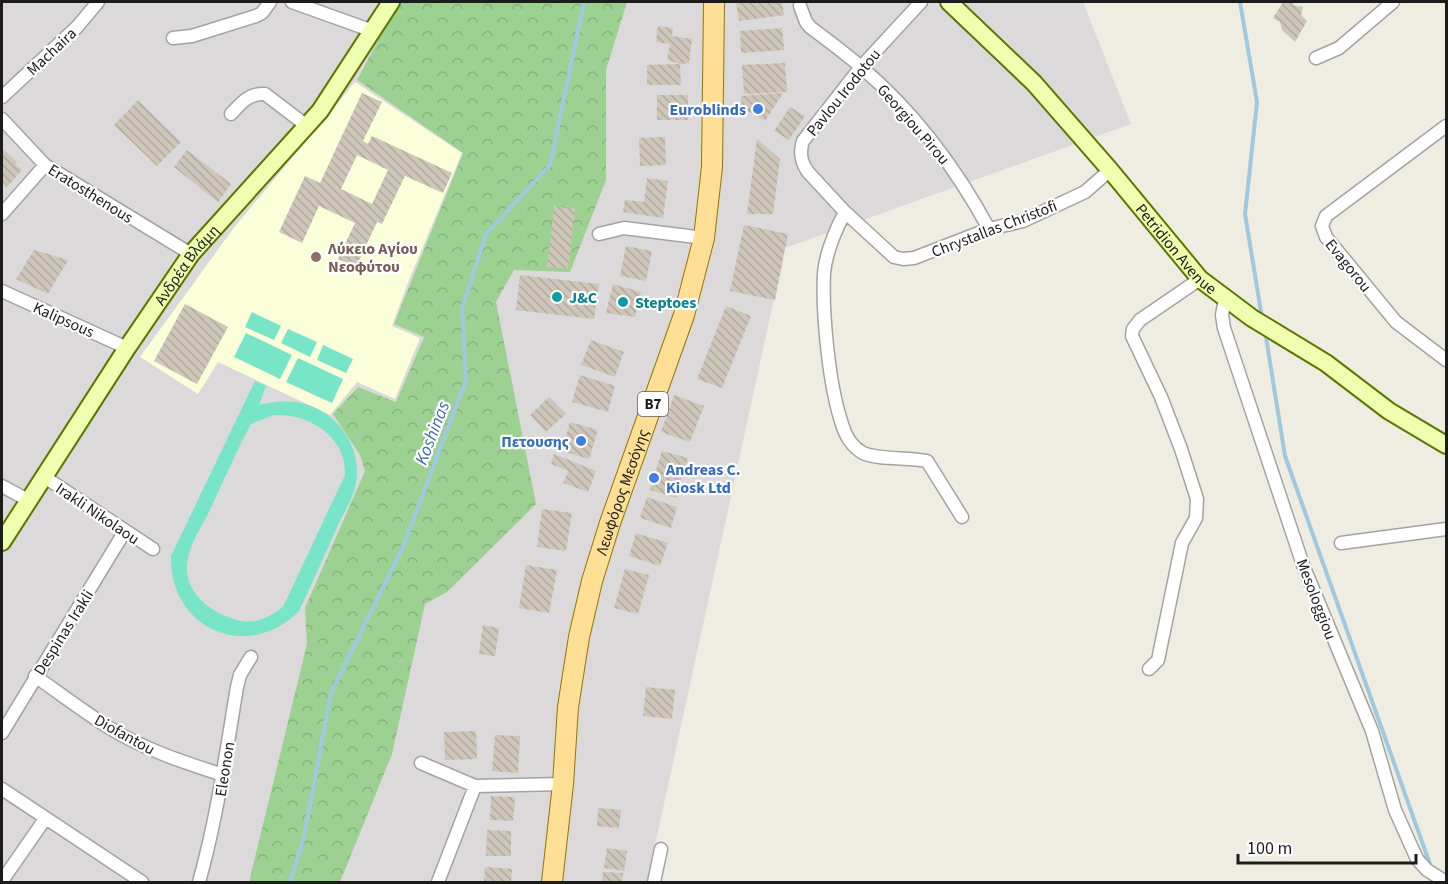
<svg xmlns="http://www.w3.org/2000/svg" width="1448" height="884" font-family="'Source Sans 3',sans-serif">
<defs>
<pattern id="forest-crowns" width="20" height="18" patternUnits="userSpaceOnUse" patternTransform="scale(1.5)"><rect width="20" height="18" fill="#9dd192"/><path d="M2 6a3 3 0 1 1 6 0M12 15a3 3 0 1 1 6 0" fill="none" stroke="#87b37d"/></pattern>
<pattern id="building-back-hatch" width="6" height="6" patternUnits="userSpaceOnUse" patternTransform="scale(1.5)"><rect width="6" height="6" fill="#cfc6ba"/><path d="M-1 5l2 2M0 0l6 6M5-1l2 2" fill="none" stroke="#b1aa9f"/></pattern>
</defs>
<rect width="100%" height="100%" fill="#efece1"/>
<path fill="#dbd9d9" d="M2,2h1081l48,122 -346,124 -138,634h-645z"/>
<path fill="#faffda" d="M355,82l107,71 -55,132 -15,41 28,12 -25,61 -38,-17 -27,33 -112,-53 -20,32 -58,-37 93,-128z"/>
<path fill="url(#forest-crowns)" d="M399,2h228l-21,68v110l-36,92 -56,-2 -18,32 40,202 -89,88 -22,12 -33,150 -52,128h-91l58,-238 -2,-36 60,-137 -5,-16 -27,-41 25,-27 38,15 28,-65 -30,-13 69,-171 -106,-73z"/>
<path fill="#78e4c8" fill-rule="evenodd" d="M252,312l29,14 -7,14 -29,-13z
M288,329l29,13 -7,15 -29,-14z
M246,333l46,22 -12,24 -46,-22z
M323,345l30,14 -7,14 -29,-13z
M298,358l45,21 -11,24 -46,-21z
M255,381l11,5 -7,19c25,-6 48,-5 70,11 16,12 28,34 28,55 1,20 -12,39 -20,56 -12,28 -25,56 -38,84 -51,52 -130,18 -128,-55zM274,415c35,-2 73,22 71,60l-62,132c-22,16 -34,19 -60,8 -22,-10 -41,-30 -35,-57 3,-16 14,-32 21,-46 11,-24 22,-48 33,-71l9,-17z"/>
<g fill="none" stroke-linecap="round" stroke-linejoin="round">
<path stroke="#9ec9e0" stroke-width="4" d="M1240,2l17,100 -12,112 17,104
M1265,331l20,125 147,414
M290,882l14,-45 27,-144 72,-146 63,-167 -4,-71 24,-75 64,-69 34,-163"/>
</g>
<path fill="url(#building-back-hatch)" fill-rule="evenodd" d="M736,2h46l2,13 -45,6z
M1283,2h11l-1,3 10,2 -2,8 6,6 -12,21 -13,-12 -2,-8 -7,-4z
M658,26l15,2 -1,8 20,3 -3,24 -9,1 -13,-4 3,-16 -14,-2z
M782,28l2,22 -43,3 -1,-22z
M785,63l2,29 -43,2 -2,-29z
M680,64l1,21h-34v-20z
M362,93l20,9 -19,39 5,3 4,-8 80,37 -9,20 -38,-17 -23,48 -5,-2 -21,45 -18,-8 17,-36 -36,-17 -17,37 -23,-11 26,-56 15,7zM357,155l31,15 -16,34 -31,-15z
M783,93l-18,28 -15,-9h-8l-1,-16z
M657,95h31v25h-31z
M138,100l43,42 -24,24 -43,-41z
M790,107l15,9 -16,24 -15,-9z
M665,137l1,28 -26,1 -1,-28z
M757,139l23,20 -7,55h-26z
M2,148l15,14 -2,2 7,6 -15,17 -5,-5z
M187,150l44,34 -13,18 -44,-35z
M647,178l21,3 -5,37 -40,-6 2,-12 19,2z
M554,206l21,3 -7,60 -21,-2z
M744,225l44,9 -13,66 -45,-9z
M626,246l26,5 -6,30 -26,-5z
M34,250l34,10 -20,34 -32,-15z
M520,275l79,9 -5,35 -78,-9z
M613,284l28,8 -6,25 -29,-4z
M185,304l43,23 -31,57 -43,-23z
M726,306l25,10 -29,72 -25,-9z
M591,340l33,12 -9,25 -34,-12z
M580,375l35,11 -7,26 -36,-10z
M674,395l30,11 -14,36 -29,-10z
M549,397l17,17 -20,18 -16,-17z
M570,422l28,8 -9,29 -27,-8z
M662,451l26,7 -12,40 -26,-8z
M554,454l42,17 -8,21 -25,-9 5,-12 -17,-7z
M647,497l30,10 -6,21 -31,-10z
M542,509l30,4 -6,38 -29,-4z
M636,533l32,10 -8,23 -31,-10z
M526,565l31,5 -8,43 -30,-5z
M625,569l24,6 -11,39 -24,-6z
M483,625l16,3 -4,28 -16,-2z
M646,687l29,3 -3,29 -29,-3z
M476,731l1,28 -32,1 -1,-28z
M495,735l25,1 -2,37 -26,-2z
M491,796l24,1 -2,24 -23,-1z
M598,808l23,2 -2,18 -22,-2z
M487,830l24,1v25h-25z
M607,848l20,3 -3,20 -20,-3z
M485,867l27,2 -1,13h-27z
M603,872l20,1 -1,9h-20z"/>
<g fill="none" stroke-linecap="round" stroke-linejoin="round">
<defs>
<path id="street" d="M292,2l81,29
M921,2l-60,65 -58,74c-4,12 -2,21 5,31l37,40 49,45 9,2 11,-1 75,-29 34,-8 62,-29 25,-22
M800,6l6,16 4,5c17,13 35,26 51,40 53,45 95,101 128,162
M173,38l19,-2 64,-20 6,-3 8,-11
M1316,58l23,-10 54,-46
M2,97l75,-70 21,-25
M231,114c10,-11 18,-21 34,-20l42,32
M2,119l43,46 146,89
M1446,126l-120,90 -4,10 4,11 70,85 50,38
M845,212c-10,19 -19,39 -21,61 -2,40 5,113 18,151 3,11 10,23 21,29 15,7 46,4 64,8l35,56
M2,214l43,-49
M599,234l25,-6 80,10
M2,291l125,57
M1225,299l-3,16 2,13 79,237 69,166 23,79 22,49 10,11 19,12
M43,476l110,73
M2,486l26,14
M1341,543l105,-14
M1149,669l9,-9 24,-117 14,-25 1,-19 -16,-50 -20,-52 -29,-61 1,-7 7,-9 60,-41
M35,676c24,17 48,35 73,51 35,22 75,35 115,48
M2,733l123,-202
M421,763l54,23 88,-2
M2,789l140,93
M2,881l43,-62
M199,882c18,-64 27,-129 38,-195l3,-12 11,-18
M438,882l37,-96
M654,882l7,-33"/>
<g id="secondary">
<path id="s1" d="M949,2l85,81 76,87 90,109 52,39 74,45 63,48 57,34"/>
<path id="s2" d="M2,542l125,-194 64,-94 129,-143 71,-109"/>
</g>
<g id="primary">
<path id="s3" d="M552,882l11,-98 5,-77 11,-70 13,-56 18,-58 74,-208 20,-77 8,-71 2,-165"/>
</g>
</defs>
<use href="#street" stroke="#a3a3a3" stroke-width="15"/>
<use href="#secondary" stroke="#5b7700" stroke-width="20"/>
<use href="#primary" stroke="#957600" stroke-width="22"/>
<use href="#street" stroke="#fff" stroke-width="12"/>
<use href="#secondary" stroke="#f0feb0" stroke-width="16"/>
<use href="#primary" stroke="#ffdf96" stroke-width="20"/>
</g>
<g fill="#3f7fe0" stroke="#fff" stroke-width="2">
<circle cx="758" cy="109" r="6"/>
<circle cx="581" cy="441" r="6"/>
<circle cx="654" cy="478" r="6"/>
</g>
<circle fill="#8d6e63" stroke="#fff" stroke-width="2" cx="316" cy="257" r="6"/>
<g fill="#0f9aa8" stroke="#fff" stroke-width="2">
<circle cx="557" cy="297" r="6"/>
<circle cx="623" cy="302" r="6"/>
</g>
<g text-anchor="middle" stroke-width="4.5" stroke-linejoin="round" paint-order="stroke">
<rect fill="#fff" stroke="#606060" stroke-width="1.5" x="638" y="392" width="30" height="24" rx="4.5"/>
<g font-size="15" font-weight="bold" fill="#1c1c1c">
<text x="653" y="409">B7</text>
</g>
<g font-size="16" fill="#1c1c1c" stroke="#fff">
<text transform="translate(51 51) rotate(-43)" y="6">Machaira</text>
<text transform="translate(843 92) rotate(-51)" y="6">Pavlou Irodotou</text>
<text transform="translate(914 124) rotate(49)" y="6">Georgiou Pirou</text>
<text transform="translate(91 193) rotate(32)" y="6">Eratosthenous</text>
<text transform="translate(994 228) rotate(-21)" y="6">Chrystallas Christofi</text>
<text dy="6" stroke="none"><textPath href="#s1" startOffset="336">Petridion Avenue</textPath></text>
<text dy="6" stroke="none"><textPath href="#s2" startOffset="333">Ανδρέα Βλάμη</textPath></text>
<text transform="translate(1349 265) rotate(51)" y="6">Evagorou</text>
<text transform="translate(64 319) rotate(24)" y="6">Kalipsous</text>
<text dy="6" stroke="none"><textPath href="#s3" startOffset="398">Λεωφόρος Μεσόγης</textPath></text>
<text transform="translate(98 513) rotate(34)" y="6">Irakli Nikolaou</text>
<text transform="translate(1317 599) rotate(69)" y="6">Mesologgiou</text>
<text transform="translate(63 632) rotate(-58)" y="6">Despinas Irakli</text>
<text transform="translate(125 734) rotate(29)" y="6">Diofantou</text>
<text transform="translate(224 769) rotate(-81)" y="6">Eleonon</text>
</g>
<g font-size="16" font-weight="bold" fill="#366cbe" stroke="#fff" text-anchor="end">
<text x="746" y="115">Euroblinds</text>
<text x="569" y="447">Πετουσης</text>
<text x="666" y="475" text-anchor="start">Andreas C.<tspan x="666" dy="18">Kiosk Ltd</tspan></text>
</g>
<g font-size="16" font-weight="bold" fill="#785e54" stroke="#fff" text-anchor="start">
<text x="328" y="254">Λύκειο Αγίου<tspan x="328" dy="18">Νεοφύτου</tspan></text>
</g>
<g font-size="16" font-weight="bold" fill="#0d838f" stroke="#fff" text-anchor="start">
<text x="569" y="303">J&amp;C</text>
<text x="635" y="308">Steptoes</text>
</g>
<g font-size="18" font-style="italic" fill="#426cb2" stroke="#fff">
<text transform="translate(432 433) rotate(-69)" y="6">Koshinas</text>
</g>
</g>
<rect width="1448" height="884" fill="none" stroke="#1c1c1c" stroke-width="6"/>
<path d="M1238 854v9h178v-9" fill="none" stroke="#1c1c1c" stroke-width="3"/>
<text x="1247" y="854" font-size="18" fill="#1c1c1c" stroke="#ffffff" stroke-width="4.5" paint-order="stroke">100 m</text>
</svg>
